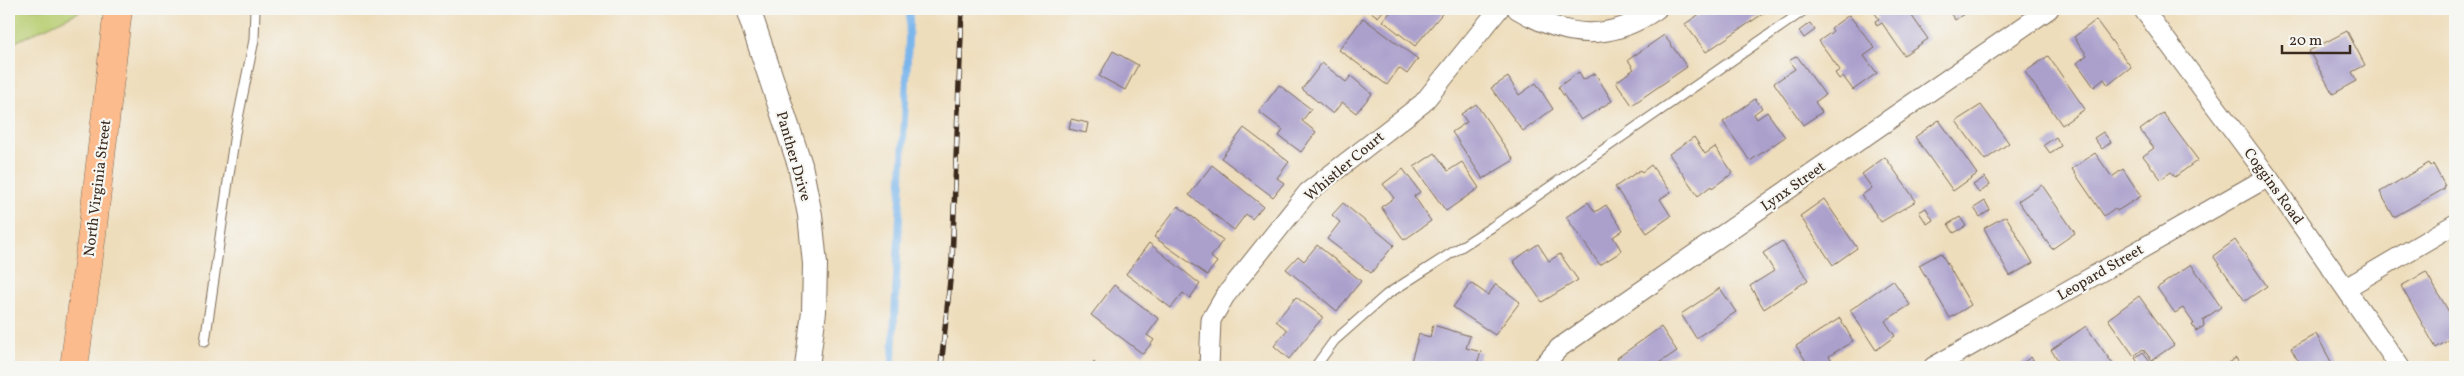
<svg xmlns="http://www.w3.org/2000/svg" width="2464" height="376" font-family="Vollkorn,serif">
<rect width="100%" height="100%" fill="#f6f6f2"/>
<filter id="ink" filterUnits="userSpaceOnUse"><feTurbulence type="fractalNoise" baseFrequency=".02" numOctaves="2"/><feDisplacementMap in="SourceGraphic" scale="10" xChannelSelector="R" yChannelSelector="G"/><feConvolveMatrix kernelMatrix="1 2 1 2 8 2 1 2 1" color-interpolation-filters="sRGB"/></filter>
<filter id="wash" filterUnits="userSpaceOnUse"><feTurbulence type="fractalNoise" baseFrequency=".0096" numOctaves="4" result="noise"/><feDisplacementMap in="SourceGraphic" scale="20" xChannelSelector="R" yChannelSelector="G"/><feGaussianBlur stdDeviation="1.12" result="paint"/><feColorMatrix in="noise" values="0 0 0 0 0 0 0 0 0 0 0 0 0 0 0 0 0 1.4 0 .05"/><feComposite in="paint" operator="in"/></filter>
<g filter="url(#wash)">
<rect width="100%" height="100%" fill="#edb"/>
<path fill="#b8ce72" stroke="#7a7c48" d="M9,9h76l-76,36z"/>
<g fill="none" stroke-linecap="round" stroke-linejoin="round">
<path stroke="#7ab6ec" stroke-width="7" d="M892,367l18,-358"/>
</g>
<g id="blocks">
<path fill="#aba0cc" d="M1367,9h18l-7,8z
M1393,9h53l-31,37 -32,-25z
M1707,9h54l3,4 -58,39 -21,-28z
M1872,9h35l21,30 -24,16 -22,-32 -5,3 -2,-5 4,-2z
M1947,9h24l-16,11z
M1849,15l26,33 -11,8 13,17 -24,17 -10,-14 -4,3 -4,-6 5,-3 -21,-29 14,-10 -2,-3z
M1363,18l55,41 -11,15 -8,-6 -12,17 -48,-35z
M2096,20l35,47 -23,18 -4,-6 -10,8 -17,-24 10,-8 -13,-18z
M1810,23l5,7 -11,8 -5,-7z
M2347,31l18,34 -13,7 5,9 -24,13 -24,-43z
M1664,35l23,32 -55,38 -16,-23 18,-13 -6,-9z
M1113,51l25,14 -13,25 -26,-14z
M1797,56l28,39 -10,7 7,10 -19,13 -29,-42 21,-14 -6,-8z
M2048,56l37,53 -23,16 -37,-53z
M1322,63l24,19 5,-6 21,18 -16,19 -14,-11 -9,12 -31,-25z
M1579,72l4,8 12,-7 17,28 -31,19 -23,-33z
M1508,77l11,18 17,-12 17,26 -30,22 -32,-43z
M1279,85l32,24 -9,12 14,11 -15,20 -22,-16 4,-6 -24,-18z
M1755,99l7,9 -8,6 3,5 10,-7 18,25 -35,24 -27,-39z
M1476,104l38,56 -31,19 -31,-47 15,-10 -6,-8z
M1981,105l28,38 -24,17 -29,-39z
M2163,113l35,47 -23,17 -4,-5 -10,7 -18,-23 11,-8 -14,-18z
M1071,119l17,4 -2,10 -17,-4z
M1939,120l38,54 -24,17 -38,-54z
M1244,128l45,34 -12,16 7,5 -11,14 -52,-39z
M2103,132l8,10 -9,7 -8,-11z
M1694,137l11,17 10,-7 18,26 -21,15 -1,-2 -13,10 -29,-42z
M2056,137l5,9 -11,7 -6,-8z
M1435,153l13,18 14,-9 17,26 -33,23 -32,-44z
M2095,153l17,24 11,-8 18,27 -24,15 -2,-3 -11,8 -32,-47z
M1885,157l31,44 -35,21 -19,-27 10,-7 -10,-14z
M2429,163l2,3 2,-2 12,22 -1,3 -50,28 -14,-25z
M1212,165l51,41 -11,13 -6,-5 -12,16 -45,-35z
M1651,165l20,27 -11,7 11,17 -24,17 -32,-46 25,-17 2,2z
M1403,169l17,23 -6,4 17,25 -27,19 -23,-33 13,-9 -11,-14z
M1985,177l5,8 -11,8 -6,-8z
M2042,185l33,48 -23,16 -34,-48z
M1824,199l33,49 -24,17 -33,-49z
M1985,201l5,9 -10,7 -6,-9z
M1588,202l7,10 11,-7 17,25 -10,7 8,13 -2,3 -19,12 -34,-48z
M1343,203l51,42 -23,28 -44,-34 13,-17 -8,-7z
M1178,206l45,34 -12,17 6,5 -10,13 -53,-38z
M1926,208l7,12 -6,4 -8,-12z
M2006,216l27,47 -23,13 -26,-48z
M1960,217l6,9 -12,7 -6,-9z
M2235,240l32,46 -22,15 -32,-45z
M1782,241l26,39 -44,29 -14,-23 24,-15 -11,-18z
M1149,243l51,41 -10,14 -7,-5 -12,15 -45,-34z
M1538,244l11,17 11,-7 18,26 -36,22 -29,-41z
M1317,245l44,36 -24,30 -51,-42 12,-13 6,5z
M1941,253l30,52 -21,13 -31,-53z
M2191,264l30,43 -18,13 1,6 -8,5 -4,-6 2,-1 -11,-16 -8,5 -18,-25z
M2426,272l23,40 6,-4v28l-19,12 -35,-62z
M1893,280l17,25 -25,16 10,15 -19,14 -26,-40z
M1471,283l17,12 8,-11 24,18 -25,33 -42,-28z
M1114,285l45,34 -12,16 7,5 -11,14 -52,-39z
M1720,288l16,24 -40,26 -15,-24z
M2139,296l35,49 -22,15 -9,-11 -9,7 -26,-37z
M1296,297l27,20 -34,42 -15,-13 13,-16 -11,-9z
M1840,318l13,23 -24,15 7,11h-26l-14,-21z
M1433,325l37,11 -4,12 15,4 -5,14 -45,1 -20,-6 8,-27 11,3z
M2086,326l9,13 20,28h-52l-12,-17z
M1661,327l16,24 -24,16h-30l-6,-9z
M2316,334l18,33h-33l-10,-19z
M2143,352l7,9 -9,6 -6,-9z
M2031,357l7,10h-21z
M2236,358l5,9h-20z
M1094,362l3,5h-15z"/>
</g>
</g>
<g filter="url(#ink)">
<use href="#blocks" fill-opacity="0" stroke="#7a6955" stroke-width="1"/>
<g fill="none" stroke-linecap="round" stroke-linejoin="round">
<defs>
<path id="service" d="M205,342l30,-209 19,-93 1,-31
M1315,367l19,-26 52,-46 106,-68 314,-218"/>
<path id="minor" d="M1517,9c49,29 92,34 140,0
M2143,9l125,168 132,190
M2346,288l109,-64
M1209,367l2,-47 14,-24 83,-104 115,-89 76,-94
M1542,367l17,-19 490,-339
M1933,367l335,-190"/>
<path id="tertiary" d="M748,9l52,156 10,50 5,49 -1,47 -7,56"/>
<path id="primary" d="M74,367l18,-133 26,-225"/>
</defs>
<use href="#service" stroke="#7a6955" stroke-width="11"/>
<use href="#minor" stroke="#7a6955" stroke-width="21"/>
<use href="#tertiary" stroke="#7a6955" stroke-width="26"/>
<use href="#primary" stroke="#7a6955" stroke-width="29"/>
<use href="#service" stroke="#fff" stroke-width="9"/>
<use href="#minor" stroke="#fff" stroke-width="19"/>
<use href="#tertiary" stroke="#fff" stroke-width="24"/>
<use href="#primary" stroke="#fbbb8d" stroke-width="28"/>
<defs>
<path id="rail" d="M941,367l11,-106 10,-252"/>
</defs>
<use href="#rail" stroke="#3b2a1e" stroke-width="5.5"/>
<use href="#rail" stroke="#f6f6f2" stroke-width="4" stroke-dasharray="11" stroke-linecap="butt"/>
</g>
</g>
<g text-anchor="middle" stroke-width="4.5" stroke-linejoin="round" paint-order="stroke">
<g font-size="15" fill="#3b2a1e" stroke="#f6f6f2">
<text transform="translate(794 156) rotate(74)" y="5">Panther Drive</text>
<text transform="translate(1344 166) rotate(-40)" y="5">Whistler Court</text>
<text transform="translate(1793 186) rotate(-35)" y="5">Lynx Street</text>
<text transform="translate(2274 186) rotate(54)" y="5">Coggins Road</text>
<text transform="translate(97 188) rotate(-83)" y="5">North Virginia Street</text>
<text transform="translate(2100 272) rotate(-30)" y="5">Leopard Street</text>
</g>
</g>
<rect width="2464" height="376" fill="none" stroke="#f6f6f2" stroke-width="30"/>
<path d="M2282 45v8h68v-8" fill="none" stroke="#3b2a1e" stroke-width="2.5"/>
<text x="2289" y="45" font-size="15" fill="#3b2a1e" stroke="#f6f6f2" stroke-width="4" paint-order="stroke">20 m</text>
</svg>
